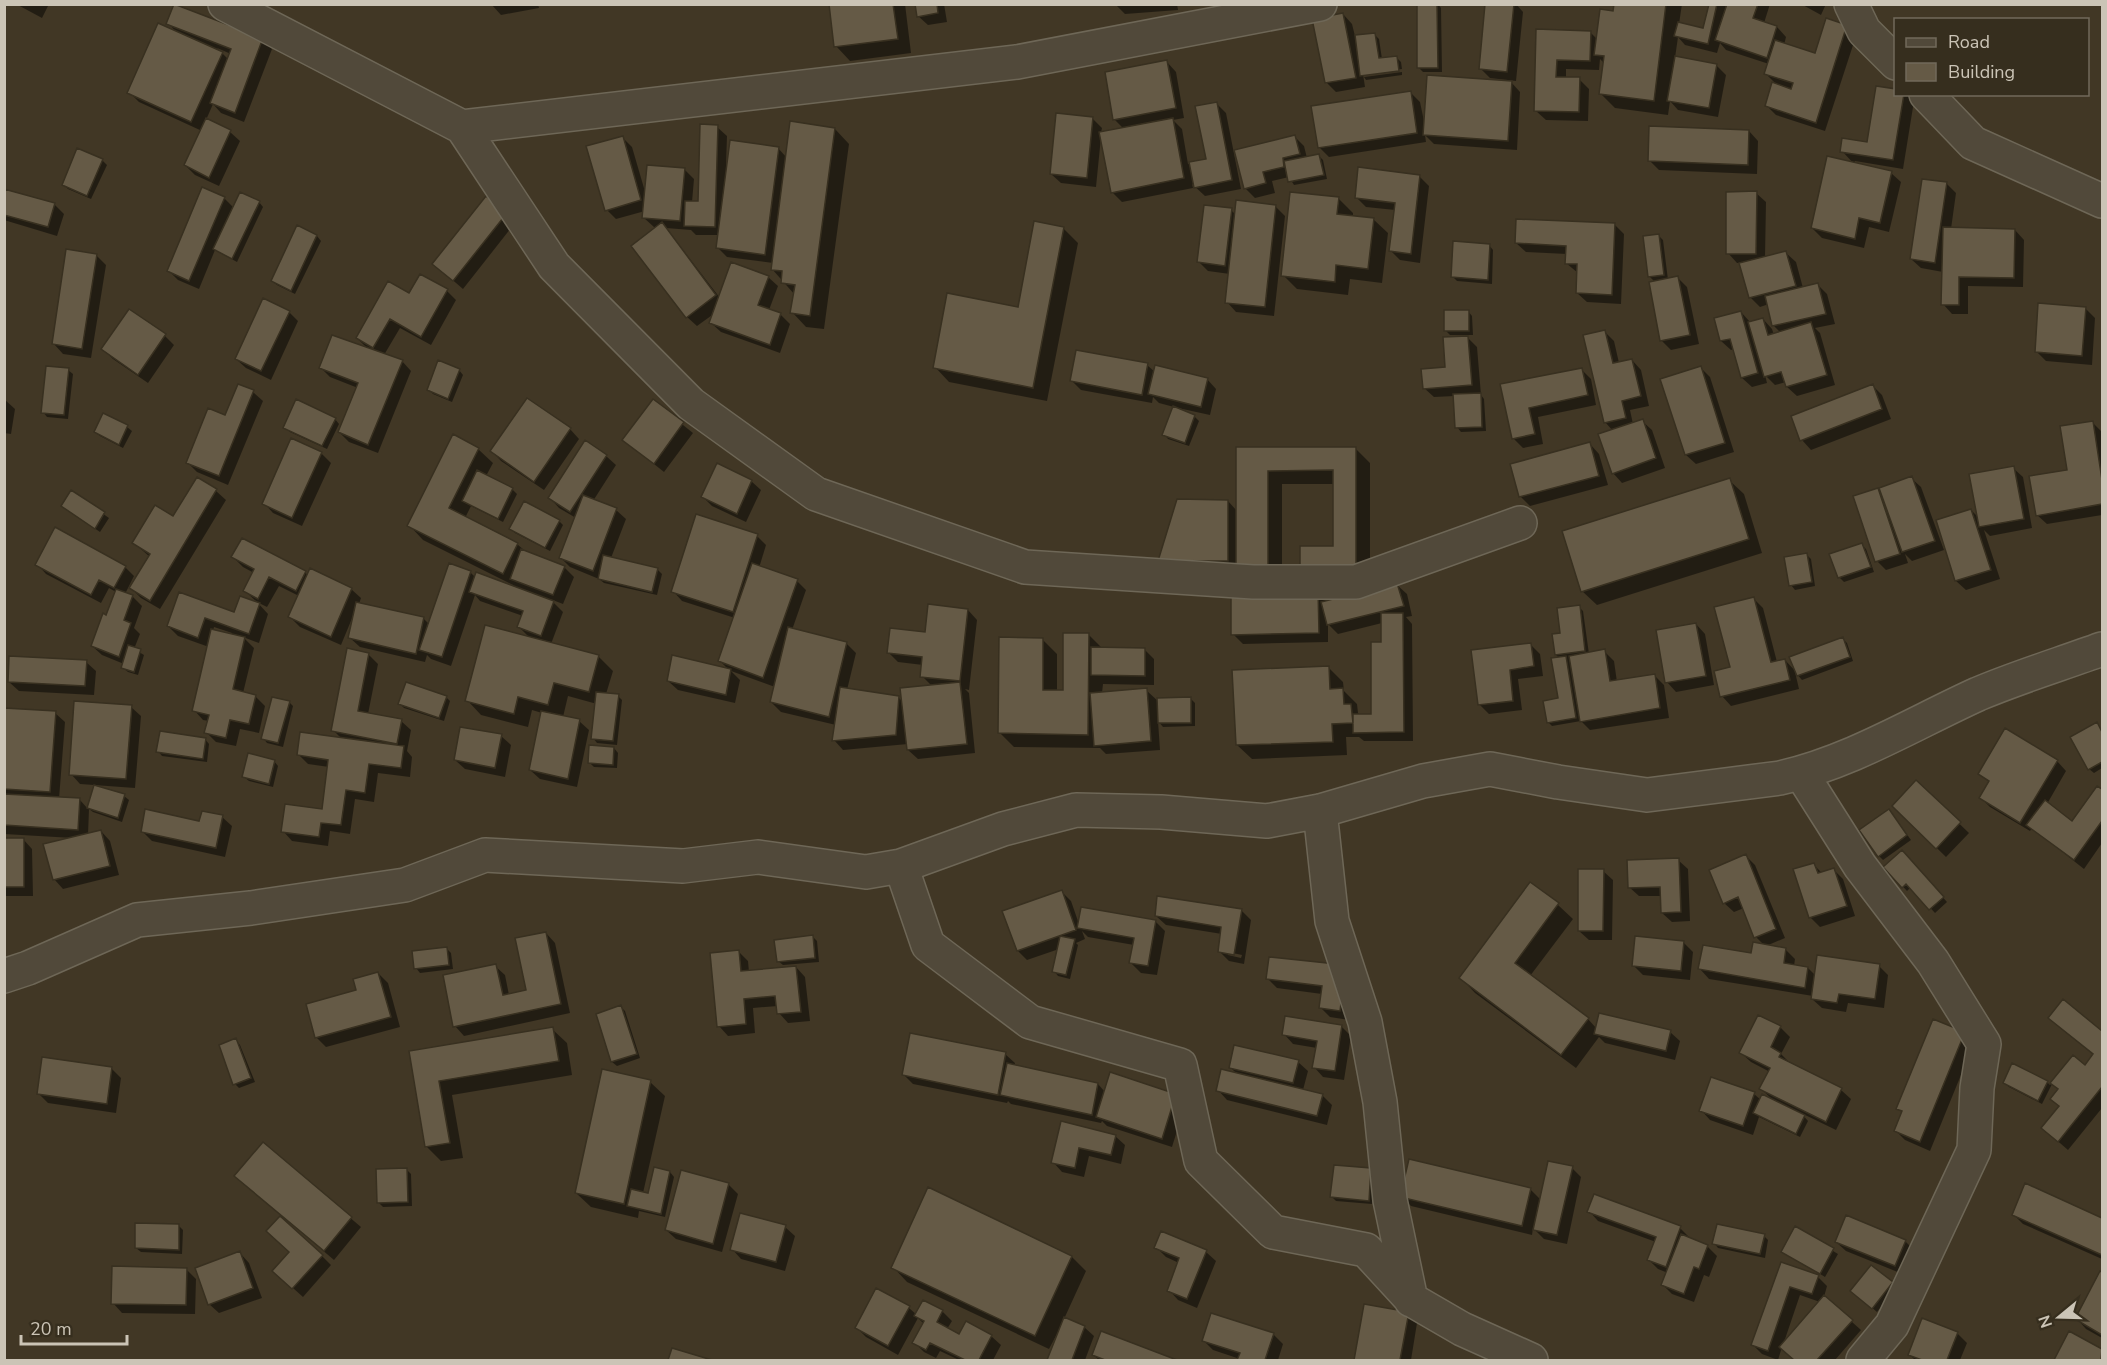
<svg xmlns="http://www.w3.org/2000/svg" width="2107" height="1365" font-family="'Nunito Sans',sans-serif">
<rect width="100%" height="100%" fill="#413725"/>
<path fill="#0007" fill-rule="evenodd" d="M16,4h33l-7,14z
M491,4h47l1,4 -38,7z
M830,4h75l6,49 -61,8 -14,-15z
M917,4h27l3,18 -19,3 -10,-9z
M1115,4h62l1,6 -53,4z
M1418,4h20l3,4 1,64h-19l-4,-4z
M1487,4h29l7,8 -7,69 -26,-3 -10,-10z
M1615,4h67l-3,20 25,6 6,-25 -2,-1h62l-6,19 13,4 9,10 -2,8 32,10 11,-35 29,16 -31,95 -49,-16 -9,-9 7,-24 -8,-8 3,-10 -43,-14 -6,-7 -3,10 -32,-8 -7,-8 -3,21 41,7 10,10 -8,42 -40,-7 -8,-9 -2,14 -53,-7 -14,-14 4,-30 -5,-5 -1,11 -33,-1v10h13l10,10 -1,32 -42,-1 -10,-9 2,-80 52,1 7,7 17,-27z
M1801,4h25l-5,11z
M1343,14l9,10 3,12 19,-2 5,5 3,20 14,-2 5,5 1,7 -39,5 2,13 -29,5 -9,-9z
M168,23l94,17 10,9 -28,73 -23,-9 -8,-9 -7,16 24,12 10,9 -21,45 -24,-11 -10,-10 17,-34 -63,-29 -10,-10 48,-59zM217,48l14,6 -3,5z
M1167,62l9,10 8,46 -11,2 9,9 6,35 19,-4 9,-57 10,10 15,76 -36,7 -13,-12 1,4 -71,14 -10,-10 -11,-55 -5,50 -35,-4 -10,-9 41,-56 10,10 -1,5 23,-4 -10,-10z
M1402,72v3l-36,5 -2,-3z
M1511,82l9,10 -3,58 -83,-6 -9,-9 1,7 -97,15 -9,-9 90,-56 10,10 5,24z
M1896,94h11l7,7 -11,68 -48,-8 -1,3 -12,-13 26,-7z
M717,127l10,9 -1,30 52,-18 9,10 48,-29 14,15 -25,185 -18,-2 -14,-15 3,-17 -23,-26 1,-6 -46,-6 -9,-9 1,-13h-23l-5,-5 -25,-2 54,70 48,-21 10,9 -9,24 11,4 10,10 -10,29 -59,-21 -10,-9 4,-10 -18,13 -10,-9 -30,-90h-3l-10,-9 1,-7 -29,8 -9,-9 15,-73 10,10 14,48 38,-26 10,10 -2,23 7,1z
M1749,131l9,10 -1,33 -98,-4 -10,-10z
M1295,137l9,9 3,12 12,-2 4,4 4,19 -33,6 -5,-8 -17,4 3,12 -20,5 -10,-10z
M102,160l5,5 -16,34 -23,-10 -5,-5z
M1891,173l10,9 -12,50 -20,-5 -5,21 -42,-10 -10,-10z
M1420,177l9,9 -9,77 -20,-3 -10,-10 5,-40 -29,-3 -10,-10z
M1947,184l9,9 -5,36 64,1 9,10 -1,47 -55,-1v28h-16l-9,-10v-32l-22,-4 -10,-9z
M4,190l50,14 10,10 -7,22 -53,-16z
M1756,193l10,9 -1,56 21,-5 10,9 7,26 15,-3 9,9 8,30 -20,4 5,5 15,52 -38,11 -10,-9 -1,-5 -11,3 -10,-10 2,8 -15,4 -10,-9 -8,-29 -3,1 -10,-9 20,-29 9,10 13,-3 9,10 2,6 7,-2 -7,-7 -5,-22 -9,3 -10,-10 -9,-34h-4l-9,-10z
M224,198l10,10 25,-6 4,5 -26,55 -22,-12 -16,39 -21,-9 -10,-10z
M486,198l29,25 -52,66 -29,-25z
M1339,199l14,14v4l20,2 15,14 -6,50 -32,-4 -2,16 -51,-6 -14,-14z
M1275,206l10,10 -11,100 -38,-4 -9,-10 3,-28 -22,-3 -9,-9 32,-52 5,5z
M1614,224l10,10 -3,70 -34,-2 -10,-9 1,-20 -12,-10 1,-9 -41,-2 -10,-9z
M298,227l19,9 4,5 -26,53 -18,-9 -5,-4z
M1063,228l15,15 -31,158 -98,-19 -14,-15 84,-58z
M1658,235l5,5 5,40 10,-2 9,9 12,57 -28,6 -10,-10 -6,-58 -6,-6z
M1489,245l4,5 -1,34 -35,-3 -4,-4z
M96,255l10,10 -15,93 -28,-4 -9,-10z
M447,291l9,9 -25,45 -31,-17 -16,27 18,6 9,10 -33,82 -29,-11 -10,-10 19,-44 -28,-11 -10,-10 49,-17 -12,-12 53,-43z
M2086,309l9,9 -3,47 -46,-4 -10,-10z
M129,311l36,25 9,9 -26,38 -35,-24 -10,-10z
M1468,311l4,5 1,19h-23l-4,-4z
M289,312l9,9 -27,59 -25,-12 -10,-9z
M1605,332l9,9 5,22 13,-3 9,10 8,36 -19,4 3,14 9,-3 10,9 13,38 -43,15 -9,-10v-42l-8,-9z
M1467,337l10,10 4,48 3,4 2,32 -25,1 -4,-5 -2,-31 -21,1 -10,-9 23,-19z
M1147,365l8,7 52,7 9,10 -6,26 -32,-7v2l16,6 5,5 -10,25 -21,-7 -4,-5 10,-27 -15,-4 -6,-6 -1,6 -71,-13 -10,-10z
M1700,367l10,10 24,75 -38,12 -10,-9z
M1581,369l10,10 5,26 -58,12 5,27 -20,4 -10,-10 -11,-53z
M68,370l5,4 -5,45 -21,-2 -4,-5z
M459,370l4,5 -11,27 -19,-8 -4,-4z
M239,386l14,6 10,9 -35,84 -31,-13 -10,-10 39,-45z
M1873,386l9,9 9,24 -80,31 -9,-10z
M4,399l11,10 -4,25 -7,-1z
M653,401l40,32 -29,39 -40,-32z
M104,415l23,12 5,4 -9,17 -23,-12 -5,-4z
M335,419l4,5 -12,25 -37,-17 -5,-5z
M2092,422l10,10v83l-55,9 -10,-9 32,-43z
M570,429l9,10 -35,51 -43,-29 -9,-10z
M1590,444l9,10 9,31 -78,21 -10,-10z
M478,449l15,14 -7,13 26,13 5,5 -14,28 -32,-16 -6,12 52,26 8,7 39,16 10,10 -11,27 -13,-5 13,13 -12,32 47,12 15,15 -7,23 12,2 4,4 -5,45 -20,-2 -4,-5 4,-34 -29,-8 -5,21 16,4 10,9 -12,57 -37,-8 -10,-9 12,-57 -10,-3 -4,17 -47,-12 -14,-15 63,-62 -11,-11 4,-11 -43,-15 -5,-6 -24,71 -20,-7 -4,-4 -2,7 -65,-15 -10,-9 3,-22 -12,29 -41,-18 -10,-10 9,-21 -20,-10 -12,21 -10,-5 11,12 -9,29 -16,-6 11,11 -11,45 12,3 10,10 -6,27 -19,-4 -4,17 -20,-4 -10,-10 3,-11 -6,-1 -9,-10 15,-63 -31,-11 -10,-10 12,-32 55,20 24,-10 -14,-13 9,-18 -11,-6 -10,-10 72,15 3,4 43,13 10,9 -2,6 64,14 7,7 40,-53 6,6 36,9 1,-2 -90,-45 -14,-15zM214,627l18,6 -1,2 -18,-4z
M1237,449h119l14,14v123l-35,-39v-63h-53v103l-122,-26 68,-60 9,10z
M321,453l10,10 -29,63 -29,-13 -9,-10z
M606,456l10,9 -23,36 23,9 10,9 -15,39 46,11 5,5 -5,21 -53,-12 -5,-4 -29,-12 -9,-9 15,-40 -17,-10 -9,-10z
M2013,468l10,9 9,51 -42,8 -6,-6 16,49 -34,11 -10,-9 -19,-60 34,-11 8,8z
M1911,478l10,9 23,63 -32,11 -7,-7 3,9 -22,7 -9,-9v-71l6,6z
M197,479l19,12 10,9 -66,109 -19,-11 -10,-10 19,-31 -16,-14 40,-25z
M1729,480l15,14 18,59 -165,52 -15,-14z
M751,481l10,9 -15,32 -34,-16 -10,-10z
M72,492l37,26 -9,14 -32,-22z
M559,521l4,4 -13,26 -35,-18 -4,-4z
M757,536l9,9 -7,23 38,13 9,9 -14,40 54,13 10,10 -9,37 52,8 4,4 29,-16 -10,-10 1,-11 -25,-3 -9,-9 79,-43 9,10 -8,70 -4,-1 4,4 6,60 -57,6 -10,-9v-6l-65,6 -9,-10 2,-15 -55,-13 -10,-10 4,-15 -44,-16 9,9 -5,23 -57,-13 -10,-9 61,-11 -9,-9 15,-43 -53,-17 -9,-10z
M1861,544l5,5 8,23 -30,10 -4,-4 -9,-23z
M1806,554l5,5 4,27 -20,4 -4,-5z
M37,564l88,3 9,9 -9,18 8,3 9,9 -8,22 6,6 -6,15 10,6 -6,20 -10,-3 -5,-4 1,-4 -22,-9 -10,-9 24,-54 -7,-4 -8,15 -55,-29z
M1397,585l10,9 5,22 -6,1 6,7 1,117h-49l-5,-4h-13l1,18 -95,4 -15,-14 92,-77 14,14 1,9 13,13 1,9 3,3h12l9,-73v-20l-44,11 -10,-10v18l-85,2 -10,-10 85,-43 9,10z
M1753,598l10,10 14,54 8,-2 12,13 46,-34 4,4 6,18 -51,19 -7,-8 4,17 -68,17 -9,-10z
M1579,607l4,4 6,43 15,-3 10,10 3,21 37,-7 10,10 5,33 -79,12 -9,-9 -29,5 -4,-4 12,-23v-40l-4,-4 6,-21z
M1696,624l9,10 9,51 -38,7 -9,-10z
M1088,634l14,14 42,1 10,10v26l-51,-1 -1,9 44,-3 13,12 32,-3 4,4v23l-32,1 -5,-6 2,29 -54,4 -6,-6 -86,-1 -14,-14 42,-94 15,15v37h7z
M1531,645l9,9 3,22 -25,3 4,31 -33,4 -10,-10z
M368,654l10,10 -10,50 33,7 10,9 -4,21 5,6 -2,20 -32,-4 -4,29 -19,-3 -5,35 -20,-3 -2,15 -36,-5 -9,-10 40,-21 6,-43 -21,-3 -9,-9 43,-16 -9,-9z
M86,662l10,9 -2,24 -75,-4 -10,-9z
M446,697l4,4 -6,20 -40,-13 -4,-4z
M289,702l4,4 -10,41 -16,-4 -4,-5z
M131,707l10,9 -6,72 -55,-4 -9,-10z
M55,713l10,9 -6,77 21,1 8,9 7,-23 29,10 5,4 -7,22 -29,-10 -4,-3 -1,26 13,-4 9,10 9,34 -56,14 -9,-10 19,-41 -69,-4v-38h4l-4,-4v-72z
M2097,724l5,7v37l-8,5 -5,-4z
M501,736l10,9 -6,32 -40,-8 -10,-9z
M205,739l4,5 -2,18 -45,-6 -4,-5z
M614,748l4,5 -1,15 -23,-1 -5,-5z
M274,761l4,5 -5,21 -24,-6 -5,-4z
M2057,761l9,10 -19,33 25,19 26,-35 4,3v52l-18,26 -52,-41 -2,3 -40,-24 -9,-9 9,-15 -10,-9z
M1916,782l53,51 -23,24 -52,-51z
M1893,815l18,25 -28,20 -4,-4z
M222,817l10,9 -7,31 -73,-16 -10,-10 58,-8z
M4,839h19l9,10 1,47h-29z
M1902,852l45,50 -12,11 -24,-26 -4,4 -22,-24z
M1746,856l9,9 30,73 -19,8 19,3 10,10 -1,7 14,2 8,8 63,-10 9,9 -4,33 -36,-5 -2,9 -24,-4 -10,-9 1,-3 -104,-17 -9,-10 52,-14 13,-9 -9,-9 -12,-29 -10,4 -10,-9z
M1678,860l10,9 2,52 -18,1 -10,-9 -1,-17h-22l-10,-9z
M1813,864l9,9 12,-3 9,9 12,37 -35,11 -10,-10z
M1603,871l10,9 -1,60h-23l-10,-9z
M1530,884l28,21 15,14 -43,57 58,43 9,10 73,3 10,9 -5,19 -70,-17 -6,-6 -23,31 -101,-75 -14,-15z
M1062,892l9,9 8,23 76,-3 10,10 -8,44 -16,-2 -10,-10 3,-18 -46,-8 -6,-6 3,8 -9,4 2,2 -8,34 -12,-3 -4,-5 5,-22 -32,11 -9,-9z
M1241,910l10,10 -7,44 -15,-3 -10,-10 3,-17 -56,-9 -10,-9zM1228,952l14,3 -1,3 -13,-3z
M546,933l9,10 15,70 -106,23 -9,-10 40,-60 10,9 4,20 19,-4z
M813,937l4,4 2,21 -36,3 -5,-4z
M1683,942l10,10 -3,28 -47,-5 -9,-9z
M447,949l4,4 2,16 -33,4 -4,-5z
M738,951l10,10 1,11 47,-5 9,10 5,44 -22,2 -9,-10 -1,-7 -25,2 2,25 -27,3 -9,-10z
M1345,966l4,54 -19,-3 -9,-9 1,-14 -45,-6 -9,-9z
M378,973l10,10 12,44 -74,20 -10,-10 42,-45z
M2064,1001l38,32v75l-34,42 -15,-13 7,-30 -1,-17 -7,-6 -10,20 -33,-17 -5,-5h43l3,3 23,-28 12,10 9,-12 -35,-28z
M621,1007l4,4 15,47 -23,8 -5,-4z
M1934,1021l40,22 -44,108 -25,-11 -9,-9 7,-18 -5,-5z
M1341,1026l10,10 -7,44 -21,-3 -9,-10 3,-19 -24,-4 -9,-10z
M1780,1027l10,10 -9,17 9,9 51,27 10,9 -15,31 -35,-17 7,8 -8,16 -41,-20 -6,18 -43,-15 -9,-10 53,-16 7,6 13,1 -13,-12 9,-17 -19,-10 -10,-9z
M552,1029l15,14 5,32 -120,20 11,63 -22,3 -15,-15 -15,-93z
M236,1040l4,5 15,37 -16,6 -4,-4z
M1005,1054l10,9 -1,3 84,18 7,8 80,13 -13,42 -65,-21 -5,-5 -1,2 -90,-19 -3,-3 -1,2 -94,-19 -10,-10z
M1298,1062l10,9 -5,19 19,5 10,10 -5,20 -100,-25 -9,-10 19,-16 -7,-7z
M111,1068l10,10 -5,35 -68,-10 -9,-9z
M650,1082l15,14 -22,97 6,2 21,-23 4,5 -9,40 -26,-6 -1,7 -47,-11 -15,-14z
M1062,1123l53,13 10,9 -4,19 -32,-8 -5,21 -22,-5 -9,-10z
M263,1144l98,83 -27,33 -88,-75z
M1572,1168l9,9 -14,67 -23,-5 -11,-11 -1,7 -121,-29 -9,-9 128,-8 11,11z
M407,1170l4,4 1,32 -29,1 -4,-4z
M1371,1170l4,4 -3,30 -36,-3 -4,-4z
M682,1172l47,13 9,9 -16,58 -46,-13 -10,-9z
M2026,1185l76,34v40l-79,-35 -9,-9z
M1589,1211l91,17 9,9v2l19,8 9,9 -8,21 -5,-2 -10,27 -22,-8 -9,-9 5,-12 -10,-4 -9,-9 7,-18 -58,-21z
M179,1226l4,4 -1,24 -41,-2 -5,-4z
M785,1227l10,9 -10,35 -44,-12 -9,-10z
M1795,1228l43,26 -13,23 -42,-26z
M1764,1236l4,4 -3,18 -47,-10 -4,-5z
M1905,1241l10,10 -10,24 -59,-24 -10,-9z
M1156,1247l50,5 10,9 -19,47 -19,-8 -9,-10 10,-27 -13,-6z
M240,1253l9,10 13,35 -43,15 -10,-9z
M322,1256l9,9 -28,32 -19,-17z
M1072,1257l14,14 -22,48 20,8 10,9 -9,24h-36l11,-27 -2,-1 -9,17 -142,-67 -14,-15z
M1781,1263l37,14 9,9 -3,11 37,33 -26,30h-40l-13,-13 -4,13 -16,-6 -9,-9zM1800,1295l20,7 -37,43z
M1871,1267l25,21 -19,24 -20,-17z
M186,1269l10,10 -1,35 -73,-1 -9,-10z
M2101,1273l1,1v64l-16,-9 -9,-10z
M1365,1306l43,7 9,10 -6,37h-55z
M909,1308l8,7 25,-4 10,10 -5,8 12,7h32l10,9 -8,15h-34l-19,-9 -4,7 -12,-6 -10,-10 10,-18 -6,-6 -20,37 -32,-18 -9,-9z
M1102,1333l71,27h-74l-6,-5z
M1957,1333l10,10 -7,17h-45l-5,-5z
M2069,1333l33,18v9h-46z
M1273,1334l10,10 -5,16h-39l1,-1 -27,-9 -10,-10z
M673,1350l34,10h-37z"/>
<path fill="#655a46" stroke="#383020" stroke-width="1.5" d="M174,4l89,34 -28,75 -25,-10 21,-54 -65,-25z
M829,4h64l5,35 -64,8z
M915,4h22l1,9 -21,4z
M1417,4h20l1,64h-21z
M1485,4h29l-7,68 -28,-3z
M1614,4h52l-12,97 -55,-7 5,-38 -10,-1 6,-46 13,2z
M1709,4h8l-9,40 -34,-8 4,-14 25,6z
M1727,4h31l-5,14 24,8 -10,32 -52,-18z
M1343,13l13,65 -31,5 -13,-64z
M1826,18l21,7 -31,98 -51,-17 7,-24 19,7 2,-6 -29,-9 11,-34 40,13z
M158,23l65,29 -32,70 -64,-29z
M1536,29l55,2 -1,30 -33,-1 -1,17h24l-1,35 -45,-1z
M1375,33l4,25 18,-2 2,15 -39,5 -5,-41z
M1675,56l42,8 -8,44 -42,-7z
M1167,60l9,48 -63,12 -8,-48z
M1427,75l85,6 -4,60 -85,-6z
M1876,86l20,3v5h8l-11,66 -53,-8 2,-14 25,4z
M1411,91l6,42 -99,15 -7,-42z
M1217,102l15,78 -38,8 -5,-26 17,-3 -11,-53z
M1056,113l37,4 -6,61 -37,-4z
M206,118l25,12 -22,48 -25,-13z
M1173,118l11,60 -73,15 -12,-61z
M790,121l45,7 -25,188 -20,-3 5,-28 -14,-2 1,-12 -11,-1z
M700,124l18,1 -3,102 -31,-1 1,-25h13z
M1649,126l100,4 -1,35 -100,-4z
M1295,135l5,19 -17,4 1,9 -21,5 3,11 -22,6 -10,-39z
M623,136l18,64 -36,11 -19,-65z
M730,140l49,7 -14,108 -49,-7z
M77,148l26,11 -16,37 -25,-11z
M1319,154l5,21 -36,7 -4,-21z
M1827,156l65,15 -12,52 -21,-5 -4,21 -44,-11z
M647,165l38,3 -5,53 -38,-3z
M1358,167l62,8 -9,79 -22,-3 6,-48 -40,-5z
M1922,179l25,3 -12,81 -25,-4z
M202,187l23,10 -36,84 -22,-10z
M4,189l51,14 -7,24 -44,-12z
M1757,191l-1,63h-30v-62z
M240,192l20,9 -28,58 -19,-10z
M1290,192l49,5 -2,17 37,4 -6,51 -32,-4 -1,17 -54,-6z
M486,196l21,17 -54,68 -21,-17z
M1236,200l40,5 -11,102 -40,-4z
M1204,205l28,3 -7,58 -28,-4z
M1516,219l99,4 -3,72 -36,-2 1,-29h-12l1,-18 -51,-3z
M1034,221l30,6 -31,161 -100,-20 14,-75 71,14z
M662,222l54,73 -30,23 -55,-72z
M297,225l20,10 -26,56 -20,-10z
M1943,227l72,2 -1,49 -55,-1v28h-18z
M1659,234l5,41 -16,2 -5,-41z
M1453,241l37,3 -2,36 -37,-3z
M66,249l31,5 -15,95 -30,-5z
M1786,251l10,35 -47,12 -10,-35z
M731,262l38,14 -11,29 23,8 -11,32 -61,-22z
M420,274l28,15 -27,48 -31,-18 -17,29 -17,-10 32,-57 21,12z
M1678,276l12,59 -30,6 -11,-59z
M1818,283l8,31 -54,12 -7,-30z
M263,298l27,13 -29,60 -26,-12z
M2038,303l48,4 -4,49 -47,-4z
M129,309l37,25 -28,41 -37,-26z
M1444,310h25v21h-25z
M1741,311l17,62 -17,5 -11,-39 -10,2 -6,-23z
M1763,318l5,17 43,-13 16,53 -41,12 -5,-15 -17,5 -16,-55z
M1605,330l8,33 19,-4 9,37 -19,5 4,17 -22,5 -21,-88z
M332,335l71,25 -35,85 -30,-13 20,-49 -39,-15z
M1468,336l4,49 -49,4 -2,-20 24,-2 -2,-30z
M1076,350l72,13 -6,32 -72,-14z
M438,360l22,9 -12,30 -21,-9z
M1155,365l53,13 -7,29 -53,-13z
M46,366l23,2 -5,47 -23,-2z
M1701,366l24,77 -40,12 -25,-76z
M1582,368l6,27 -59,13 6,26 -23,5 -12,-55z
M238,384l16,6 -35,86 -33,-13 22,-55 17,7z
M1873,384l9,25 -82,32 -9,-25z
M1481,393l1,34 -27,1 -2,-34z
M527,398l44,30 -37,54 -44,-31z
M296,399l40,19 -14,28 -39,-18z
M653,399l31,23 -30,42 -32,-24z
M1173,406l22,9 -10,28 -23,-8z
M103,413l25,12 -9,20 -25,-13z
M1643,419l13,39 -44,16 -14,-40z
M2093,421l9,59v24l-66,12 -7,-40 38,-6 -7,-44z
M453,434l26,14 -30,60 69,35 -15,31 -96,-48z
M291,438l31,14 -30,66 -30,-14z
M585,440l22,15 -37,57 -22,-14z
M1590,442l9,34 -80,21 -9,-33z
M1236,447h120v126h-56v-27h33v-76l-65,1v102h-32z
M717,463l35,17 -15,34 -36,-17z
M2014,466l10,53 -45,8 -10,-53z
M477,470l36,18 -15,31 -36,-18z
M1912,476l23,65 -33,11 -23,-64z
M197,477l20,12 -67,112 -21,-13 21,-34 -18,-11 23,-38 18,11z
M1730,478l19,61 -168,53 -19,-61z
M1878,488l22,66 -25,8 -22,-66z
M71,490l34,22 -10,17 -34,-23z
M583,495l34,13 -24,63 -34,-13z
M1177,499l51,1v61h-70z
M524,501l36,19 -15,28 -36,-19z
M1971,509l20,61 -36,11 -19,-61z
M696,514l62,20 -25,78 -62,-20z
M55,527l71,39 -12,22 -15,-8 -8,15 -56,-30z
M242,538l64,33 -10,20 -27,-14 -11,22 -15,-8 11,-22 -23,-12z
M1862,543l9,24 -33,11 -9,-24z
M521,549l44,17 -12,29 -43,-16z
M1807,553l5,29 -23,4 -5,-29z
M603,555l55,13 -6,24 -54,-13z
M449,563l22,8 -29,86 -23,-7z
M752,563l46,16 -35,99 -45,-17z
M310,568l42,20 -21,49 -43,-20z
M476,572l78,29 -13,35 -24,-9 6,-16 -54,-19z
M1397,583l7,23 -77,19 -6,-23z
M116,589l17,6 -9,25 7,3 -12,34 -28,-11 12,-33 3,2z
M1318,589l1,44 -88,2v-44z
M179,592l55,20 6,-16 20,7 -11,31 -44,-16 -7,20 -31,-12z
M1754,597l17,65 14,-3 5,21 -70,17 -6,-26 16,-4 -16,-60z
M356,602l68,15 -8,37 -68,-16z
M928,604l40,5 -8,72 -40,-4 2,-20 -35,-4 3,-25 35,4z
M1580,605l5,46 -30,4 -3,-21 8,-1 -3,-25z
M1381,613h22l1,119 -51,1v-19h18v-72h10z
M1696,623l10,53 -41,7 -9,-53z
M485,625l114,30 -10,37 -35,-9 -6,22 -30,-8 -4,17 -49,-13z
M788,627l59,15 -18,75 -59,-15z
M211,629l34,8 -12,52 23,6 -7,29 -19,-4 -4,18 -22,-5 5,-18 -17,-4z
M1063,633h26l-1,102 -90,-2 1,-96 44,1v52h20z
M1843,637l7,20 -53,19 -8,-19z
M1531,643l3,23 -24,4 3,31 -35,4 -7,-55z
M128,645l13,4 -7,23 -13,-4z
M1091,647l54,1v28l-54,-1z
M347,648l22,5 -11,58 44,8 -5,25 -66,-13z
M1605,649l5,32 45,-7 5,34 -80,14 -11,-66z
M672,655l59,14 -5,26 -59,-14z
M9,656l78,4 -2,26 -77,-4z
M1566,656l10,62 -29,5 -4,-22 15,-3 -7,-40z
M1329,666l1,23 13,-1 1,16h7l2,19 -21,1 1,18 -97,3 -4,-75z
M406,682l41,14 -8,22 -41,-14z
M960,682l7,62 -60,6 -7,-62z
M840,687l59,9 -3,39 -64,6z
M1147,688l4,53 -57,5 -4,-53z
M596,692l23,2 -6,47 -22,-2z
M272,697l18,4 -12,42 -17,-4z
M1191,697v26h-33l-1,-25z
M74,701l58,4 -6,74 -57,-4z
M4,708l52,3 -6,81 -46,-3z
M541,711l39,8 -12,60 -39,-9z
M2097,722l5,10v30l-14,8 -18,-33z
M460,727l42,7 -7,34 -41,-8z
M2005,728l53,32 -38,63 -41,-25 10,-17 -11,-7z
M160,731l46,7 -3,21 -47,-7z
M300,732l104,14 -3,22 -32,-4 -4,29 -19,-3 -5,35 -20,-2 -2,14 -38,-5 4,-28 37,5 6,-49 -31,-5z
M589,745l25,2 -1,18 -25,-2z
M248,753l27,7 -6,24 -27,-7z
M1916,780l45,42 -25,27 -44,-43z
M94,785l31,9 -7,24 -31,-10z
M2097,786l5,3v32l-28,39 -48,-35 19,-25 27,21z
M4,794l76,4 -2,32 -74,-5z
M145,809l54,12 3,-10 21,4 -7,33 -75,-16z
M1889,809l18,26 -29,22 -19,-27z
M101,830l9,36 -57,14 -10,-36z
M4,838h20v49h-20z
M1902,850l42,47 -15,13 -23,-26 -4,4 -19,-21z
M1746,854l30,75 -22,9 -16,-41 -15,7 -14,-34z
M1679,858l2,54 -20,1 -1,-26 -32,1 -1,-28z
M1814,863l4,10 16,-5 13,38 -38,12 -16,-49z
M1578,869h26l-1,62h-25z
M1530,882l29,21 -44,60 74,55 -28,37 -102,-77z
M1062,890l14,40 -59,21 -15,-40z
M1157,896l85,13 -8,46 -16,-3 3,-25 -66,-11z
M1081,907l75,13 -8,46 -19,-3 5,-25 -57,-10z
M546,932l15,72 -108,23 -10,-52 53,-11 7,31 23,-5 -11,-52z
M813,935l2,23 -38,4 -3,-22z
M1060,936l15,3 -9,36 -14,-3z
M1635,936l49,5 -3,30 -49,-5z
M1753,942l33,6 -2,15 24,4 -3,21 -107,-19 5,-24 48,8z
M447,947l2,18 -35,4 -2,-18z
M739,950l2,21 55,-5 5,46 -24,2 -2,-18 -31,3 2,25 -29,3 -7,-74z
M1817,955l63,9 -5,35 -36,-5 -2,9 -26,-4z
M1269,957l77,8 -6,46 -21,-3 3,-22 -56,-7z
M378,972l13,45 -76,21 -9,-34 50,-14 -3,-11z
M2063,999l39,32v56l-44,55 -17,-14 18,-22 -9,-7 8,-10 -8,-6 23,-28 12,10 8,-11 -45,-36z
M621,1005l16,49 -26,8 -15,-48z
M1599,1013l72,17 -5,21 -72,-17z
M1758,1015l23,11 -10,21 10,6 -2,4 63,31 -16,34 -67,-33 11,-21 -31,-15z
M1285,1016l57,9 -7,46 -23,-3 5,-27 -35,-6z
M1933,1019l32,13 -45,110 -26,-11 8,-20 -6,-2z
M553,1027l6,34 -120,20 11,62 -25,4 -16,-96z
M910,1033l96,19 -8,43 -96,-20z
M236,1038l15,40 -18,7 -14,-40z
M1234,1045l65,15 -6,23 -64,-15z
M42,1057l70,10 -5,37 -70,-10z
M1007,1063l91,20 -6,32 -92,-20z
M2012,1063l36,18 -10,20 -35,-18z
M602,1069l49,11 -27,124 -49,-11z
M1221,1069l102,25 -6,22 -101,-25z
M1110,1072l66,22 -14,45 -66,-22z
M1711,1077l44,15 -12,34 -44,-15z
M1762,1094l43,21 -9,19 -43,-21z
M1061,1121l55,14 -5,20 -32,-7 -4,20 -24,-5z
M263,1142l89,75 -28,34 -90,-75z
M1409,1159l122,29 -9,38 -122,-29z
M1548,1161l25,5 -16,69 -24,-5z
M1334,1165l37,3 -2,33 -39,-4z
M654,1167l16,4 -9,43 -34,-8 4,-17 17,4z
M407,1168l1,34 -31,1 -1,-34z
M681,1170l48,13 -16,61 -48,-14z
M2025,1183l77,35v37l-90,-40z
M928,1187l144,69 -37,80 -144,-68z
M1594,1194l87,32 -15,41 -19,-7 9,-23 -69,-25z
M740,1213l46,12 -10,37 -46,-12z
M1846,1215l60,25 -11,26 -60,-24z
M280,1216l43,39 -31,34 -20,-18 17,-19 -23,-21z
M135,1223l44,1v26l-44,-2z
M1717,1224l48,10 -5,20 -48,-10z
M1795,1226l39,22 -14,26 -39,-22z
M1161,1231l46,19 -20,49 -20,-8 12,-33 -25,-10z
M1681,1234l27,11 -9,24 -5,-2 -10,27 -23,-9z
M240,1251l13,37 -45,17 -13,-37z
M1781,1262l38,13 -7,19 -22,-7 -22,64 -17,-6z
M1871,1265l22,17 -21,27 -22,-18z
M112,1266l75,2 -1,37 -75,-1z
M2100,1271l2,1v63l-27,-16z
M876,1288l34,18 -22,40 -33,-18z
M1824,1295l29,25 -36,40h-23l-15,-13z
M923,1300l20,10 -6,12 22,12 7,-13 26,14 -13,25h-14l-35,-17 -4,7 -14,-7 12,-22 -10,-5z
M1364,1304l45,8 -9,48h-46z
M1211,1313l63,20 -9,27h-28l3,-7 -38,-12z
M1064,1317l21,9 -13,34h-25z
M1922,1318l36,14 -11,28h-25l-14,-5z
M1101,1331l76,29h-72l-13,-5z
M2069,1331l33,18 -1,11h-47z
M672,1348l40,12h-44z"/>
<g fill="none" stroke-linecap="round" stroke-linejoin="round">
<defs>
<path id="minor" d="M225,4l237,123 92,139 137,138 125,90 209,73 228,15h103l164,-59
M1851,4l13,27 32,32
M1926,94l47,49 129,58
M462,127l555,-65 303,-58
M1801,773l59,93 73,96 51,82 -7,44 -3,62 -82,175 -29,35
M1320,811l12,110 33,101 15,80 10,98 21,100
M901,866l27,79 102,77 150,43 21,96 72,71 93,18 46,50 50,29 69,31
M4,976l24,-8 109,-48 114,-12 154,-23 80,-30 198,11 75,-9 108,15 35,-6 102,-37 73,-19 85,2 106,9 53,-10 103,-30 67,-12 68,13 89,13 133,-17c71,-16 132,-54 198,-84 40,-17 83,-30 124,-45"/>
</defs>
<use href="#minor" stroke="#6e6757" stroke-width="36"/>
<use href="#minor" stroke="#51493a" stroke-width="33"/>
</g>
<rect width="2107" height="1365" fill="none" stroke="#cbc4b6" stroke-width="12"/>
<rect x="1894" y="18" width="195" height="78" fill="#362e1e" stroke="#726a5b" stroke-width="1.5"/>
<rect x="1906" y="38" width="30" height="9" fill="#51493a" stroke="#726a5b" stroke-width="1.5"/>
<text x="1948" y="48" font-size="18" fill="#cbc4b6">Road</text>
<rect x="1906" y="63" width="30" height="18" fill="#655a46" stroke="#726a5b" stroke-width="1.5"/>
<text x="1948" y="78" font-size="18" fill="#cbc4b6">Building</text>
<g transform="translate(2059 1317) rotate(251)" stroke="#362e1e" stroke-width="4.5" paint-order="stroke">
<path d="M0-4.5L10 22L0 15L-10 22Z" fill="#cbc4b6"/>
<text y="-9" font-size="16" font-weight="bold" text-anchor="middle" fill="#cbc4b6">N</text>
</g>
<path d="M21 1335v9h106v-9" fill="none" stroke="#cbc4b6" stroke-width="3"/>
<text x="30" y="1335" font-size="18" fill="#cbc4b6" stroke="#362e1e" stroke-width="4.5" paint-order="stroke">20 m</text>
</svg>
